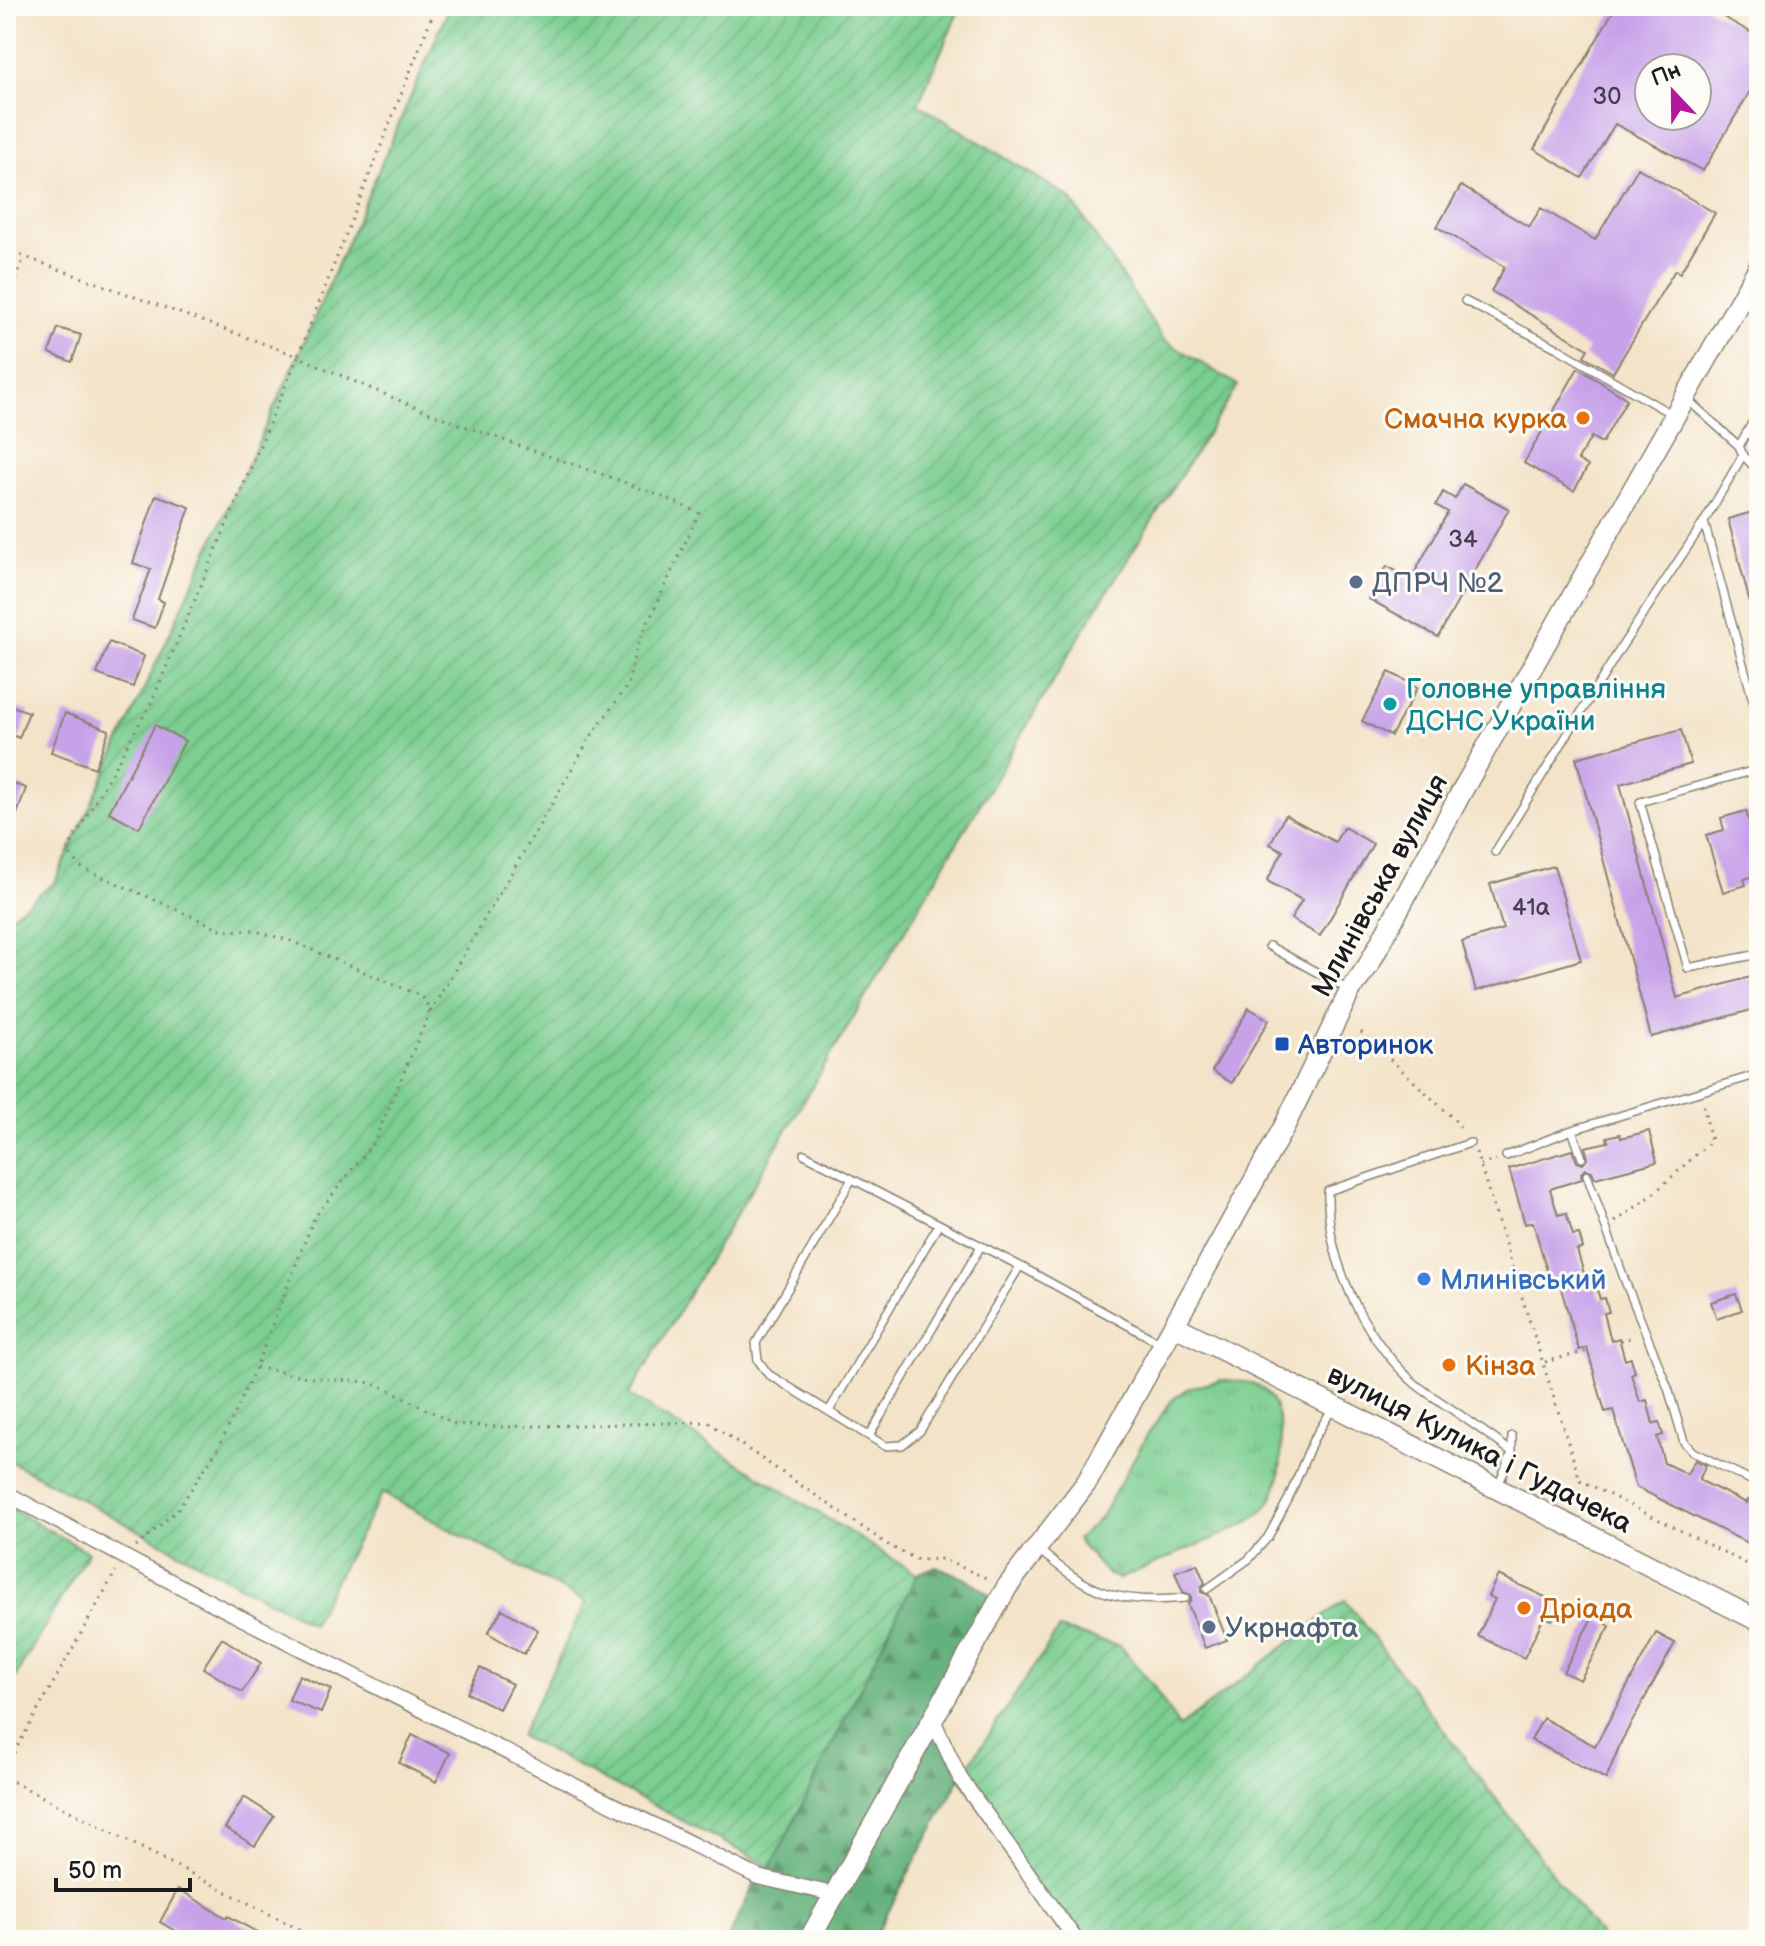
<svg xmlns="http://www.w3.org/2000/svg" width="1765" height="1946" font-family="'Balsamiq Sans',sans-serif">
<defs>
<pattern id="grass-tufts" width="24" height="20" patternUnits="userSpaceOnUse" patternTransform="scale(2)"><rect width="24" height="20" fill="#7bce91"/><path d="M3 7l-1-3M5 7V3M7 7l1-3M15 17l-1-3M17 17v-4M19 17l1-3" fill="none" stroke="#6ab07c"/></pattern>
<pattern id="forest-firs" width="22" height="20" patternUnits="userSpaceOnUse" patternTransform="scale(2)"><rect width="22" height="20" fill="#64b17b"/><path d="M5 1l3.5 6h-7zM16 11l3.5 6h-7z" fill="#528f64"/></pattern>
<pattern id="garden-furrows" width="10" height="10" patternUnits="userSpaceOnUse" patternTransform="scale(2)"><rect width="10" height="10" fill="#7bce91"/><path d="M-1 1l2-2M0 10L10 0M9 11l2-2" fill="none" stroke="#6ab07c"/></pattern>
</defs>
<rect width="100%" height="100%" fill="#fdfcf7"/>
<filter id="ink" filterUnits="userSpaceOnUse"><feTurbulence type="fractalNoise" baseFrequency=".0125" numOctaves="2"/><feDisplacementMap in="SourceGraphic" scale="16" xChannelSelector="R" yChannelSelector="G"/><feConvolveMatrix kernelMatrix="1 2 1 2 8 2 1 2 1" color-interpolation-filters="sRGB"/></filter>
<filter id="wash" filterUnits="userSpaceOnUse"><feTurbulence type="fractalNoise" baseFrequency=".006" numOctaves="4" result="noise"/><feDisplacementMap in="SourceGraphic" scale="32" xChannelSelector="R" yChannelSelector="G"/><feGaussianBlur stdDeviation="1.8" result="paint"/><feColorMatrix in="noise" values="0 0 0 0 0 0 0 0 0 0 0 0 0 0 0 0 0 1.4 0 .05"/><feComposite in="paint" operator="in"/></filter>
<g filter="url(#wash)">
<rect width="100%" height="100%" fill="#f3e3c8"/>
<path fill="url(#grass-tufts)" stroke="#4c7556" stroke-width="2" d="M1221,1380c13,1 31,0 42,9 23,21 22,81 10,107 -7,16 -21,25 -36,32l-118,51 -12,-5 -30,-34 24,-23 45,-80 26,-37 17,-12z"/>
<path fill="url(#forest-firs)" stroke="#40664c" stroke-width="2" d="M936,1566c24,10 46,17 61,39l-64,113 27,60 -87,162h-146l31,-63 13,-10 146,-293z"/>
<path fill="url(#garden-furrows)" stroke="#4c7556" stroke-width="2" d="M450,6h511l-43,98 152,94 94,142 74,45 -142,224 -467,786 288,179 -146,293 -251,-131 66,-134 -204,-109 -70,131 -306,-165v-539l49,-38 243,-526z
M6,1506l82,46 -82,141z
M1345,1600l258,340h-527l-116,-162 99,-149 61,17 32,38 27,43z"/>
<g id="blocks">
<path fill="#c7a2e9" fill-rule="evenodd" d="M1616,6h88l55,31v39l-56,95 -88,-47 -33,54 -48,-29zM1649,68h48v48h-48z
M1638,168l77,45 -35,60 -5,-3 -62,103 -29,-17 4,-7 -97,-58 14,-24 -68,-40 24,-41 68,41 12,-19 54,32z
M58,328l23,7 -9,27 -23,-9z
M1578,368l49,31 -25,44 -11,-6 -13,23 10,6 -14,25 -50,-28z
M1463,484l46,25 -71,128 -69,-38 18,-33 24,13 37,-67 -12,-7 7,-13 12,7z
M156,495l34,12 -32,92 6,3 -9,26 -23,-8 19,-51 -18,-6z
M1759,510v108h-5l-26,-99z
M109,642l35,14 -11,31 -36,-13z
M1389,672l29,15 -27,49 -29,-15z
M6,704l23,8 -10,26 -13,-5z
M65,713l44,17 -14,38 -44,-16z
M155,725l30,16 -46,87 -30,-16z
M1681,730l10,34 -71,20 57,214 80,-23 2,33 -108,29 -75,-279z
M6,781l20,7 -9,26 -11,-4z
M1746,811l13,44v20l-15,4 2,6 -23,7 -17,-57 18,-5 -3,-12z
M1285,815l50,27 9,-15 29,17 -53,92 -29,-17 11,-19 -35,-19 16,-30 -13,-7z
M1554,866l27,94 -105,31 -14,-49 41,-13 -13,-45z
M1249,1008l20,12 -37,63 -20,-12z
M1649,1131l8,31 -62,16 -3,-7 -6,-2 -5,4 1,6 -32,10 8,26 8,-2 7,22 6,-1 4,14 -6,2 8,27 7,-3 8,25 5,-1 4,14 -5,1 7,28 8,-3 6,22 6,-2 4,14 -4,2 9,28 7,-2 6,24 6,-2 4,13 -6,2 7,26 23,11 8,-14 11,5 -7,15 47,23 1,-3 12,5v44l-123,-62 -23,-77 -8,2 -18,-64 -8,2 -19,-65 -8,3 -19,-66 -8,2 -16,-55 63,-19 5,12 6,2 5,-6 -3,-11 23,-5 -1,-5 13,-3 1,4z
M1736,1294l6,16 -25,9 -6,-17z
M1197,1564l8,19 -4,4v5l8,3 18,45 -22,8 -17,-44 3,-4v-5l-8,-3 -8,-20z
M1498,1575l62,29 -8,16 -8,-3 -20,41 -46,-22 17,-37 -7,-3z
M502,1609l36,21 -14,24 -36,-21z
M1593,1616l17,10 -30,54 -17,-8z
M1656,1633l19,10 -54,99 -15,37 -75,-39 12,-22 52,28z
M222,1638l39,25 -19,29 -39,-24z
M480,1668l32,16 -13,25 -32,-16z
M299,1675l32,14 -10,24 -32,-13z
M412,1735l38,18 -14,29 -37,-19z
M244,1797l30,19 -19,30 -30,-18z
M178,1889l49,29 1,-2 43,24h-80l-31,-18z"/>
</g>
</g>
<g filter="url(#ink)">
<use href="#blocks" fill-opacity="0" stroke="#888072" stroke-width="2"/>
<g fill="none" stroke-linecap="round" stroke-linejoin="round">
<defs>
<path id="lane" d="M1465,301l92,47 116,67
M1688,400l51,46 4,9 16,17
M1739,446l20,-35
M1704,522l55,200
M1759,769l-119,33 48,166 71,-14
M1495,852l127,-206 82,-124 39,-67
M1269,946l80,44
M1572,1130l10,28
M1470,1143l-142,48c-2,68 34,143 83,189 8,8 20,15 30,22 24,16 48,33 71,50
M804,1154l216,112 142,78
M1506,1156l66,-26 187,-56
M1587,1175l38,106 43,107 16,54 9,10 66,32
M852,1179l-96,164 2,17 10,14 117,72 17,-1 18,-14 100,-165
M829,1411l110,-187
M869,1436l112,-190
M1498,1486l14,-34v-16
M1038,1549c51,44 80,56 147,49
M1207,1589l42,-30 19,-22 20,-37 25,-60 20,-32"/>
<path id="street" d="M6,1493c247,136 500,258 752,384l75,17
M932,1718l28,60 116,162"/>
<path id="secondary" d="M1175,1326l584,295
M809,1940l198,-353 80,-105 198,-357 65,-134 18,-25 94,-175 297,-524"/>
</defs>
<use href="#lane" stroke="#888072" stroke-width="10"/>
<use href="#street" stroke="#888072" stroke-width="17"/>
<use href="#secondary" stroke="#888072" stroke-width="23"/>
<path stroke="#888072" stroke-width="3" stroke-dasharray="2 6" stroke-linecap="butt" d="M6,250l292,106 138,-350
M6,301l18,-43
M1361,1032l93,87 9,13
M1476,1152l104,328 179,90
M1480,1165l16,-5
M1615,1222l36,-26 60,-55 -8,-38
M1620,1341l15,-5
M1545,1362l43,-11
M256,1367l56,11 54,4 22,7 67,35 43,3 210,-5 182,124 28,14 24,-1 49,21
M136,1547l42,-38 41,-62 37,-80 58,-149 60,-76 55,-128 -1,-8 -7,-10 -130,-55 -39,-11 -27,1 -143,-63 -15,-17 85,-150 146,-345c69,32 139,61 211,86 63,23 129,42 190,71l-63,135 -8,37 -35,48 -164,281
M6,1767l110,-196
M6,1778l314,162"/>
<use href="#lane" stroke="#fff" stroke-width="7"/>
<use href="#street" stroke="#fff" stroke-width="14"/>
<use href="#secondary" stroke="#fff" stroke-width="20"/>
</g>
</g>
<g fill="#e8710a" stroke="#fdfcf7" stroke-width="3">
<circle cx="1583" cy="418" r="8"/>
<circle cx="1449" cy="1365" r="8"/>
<circle cx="1524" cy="1608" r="8"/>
</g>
<g fill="#5c6f8a" stroke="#fdfcf7" stroke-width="3">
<circle cx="1356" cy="582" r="8"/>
<circle cx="1209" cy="1627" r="8"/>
</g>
<circle fill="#0f9aa8" stroke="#fdfcf7" stroke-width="3" cx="1390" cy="704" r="8"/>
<rect fill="#1a4fb4" stroke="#fdfcf7" stroke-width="3" x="1274" y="1036" width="16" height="16" rx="4"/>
<circle fill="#3f7fe0" stroke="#fdfcf7" stroke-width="3" cx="1424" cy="1279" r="8"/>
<g text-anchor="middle" stroke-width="6" stroke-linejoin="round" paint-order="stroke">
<g font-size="24" fill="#473e4f">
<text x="1607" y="104">30</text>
<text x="1463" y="547">34</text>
<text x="1531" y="915">41а</text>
</g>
<g font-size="28" fill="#c56008" stroke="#fdfcf7" text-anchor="start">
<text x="1567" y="428" text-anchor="end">Смачна курка</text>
<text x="1465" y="1375">Кінза</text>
<text x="1540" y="1618">Дріада</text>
</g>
<g font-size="28" fill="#4e5e75" stroke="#fdfcf7" text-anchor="start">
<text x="1372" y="592">ДПРЧ №2</text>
<text x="1225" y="1637">Укрнафта</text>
</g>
<g font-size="28" fill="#0d838f" stroke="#fdfcf7" text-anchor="start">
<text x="1406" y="698">Головне управління<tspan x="1406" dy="32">ДСНС України</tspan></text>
</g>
<g font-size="28" fill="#1c1c1c" stroke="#fdfcf7">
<text transform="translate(1379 885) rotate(-61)" y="10">Млинівська вулиця</text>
<text transform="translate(1480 1448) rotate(27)" y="10">вулиця Кулика і Гудачека</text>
</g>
<g font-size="28" fill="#164399" stroke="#fdfcf7" text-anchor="start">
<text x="1298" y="1054">Авторинок</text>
</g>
<g font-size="28" fill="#366cbe" stroke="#fdfcf7" text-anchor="start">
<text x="1440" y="1289">Млинівський</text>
</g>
</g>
<rect width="1765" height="1946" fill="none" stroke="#fdfcf7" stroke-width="32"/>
<g transform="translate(1673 92) rotate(338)"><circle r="38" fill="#fdfcf7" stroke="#a3a29f" stroke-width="2"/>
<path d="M0-6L14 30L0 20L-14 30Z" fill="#b5179e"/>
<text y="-12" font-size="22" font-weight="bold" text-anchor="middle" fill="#1c1c1c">Пн</text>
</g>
<path d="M56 1878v12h134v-12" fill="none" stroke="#1c1c1c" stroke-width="4"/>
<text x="68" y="1878" font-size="24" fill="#1c1c1c" stroke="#fdfcf7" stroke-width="6" paint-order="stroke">50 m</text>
</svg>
